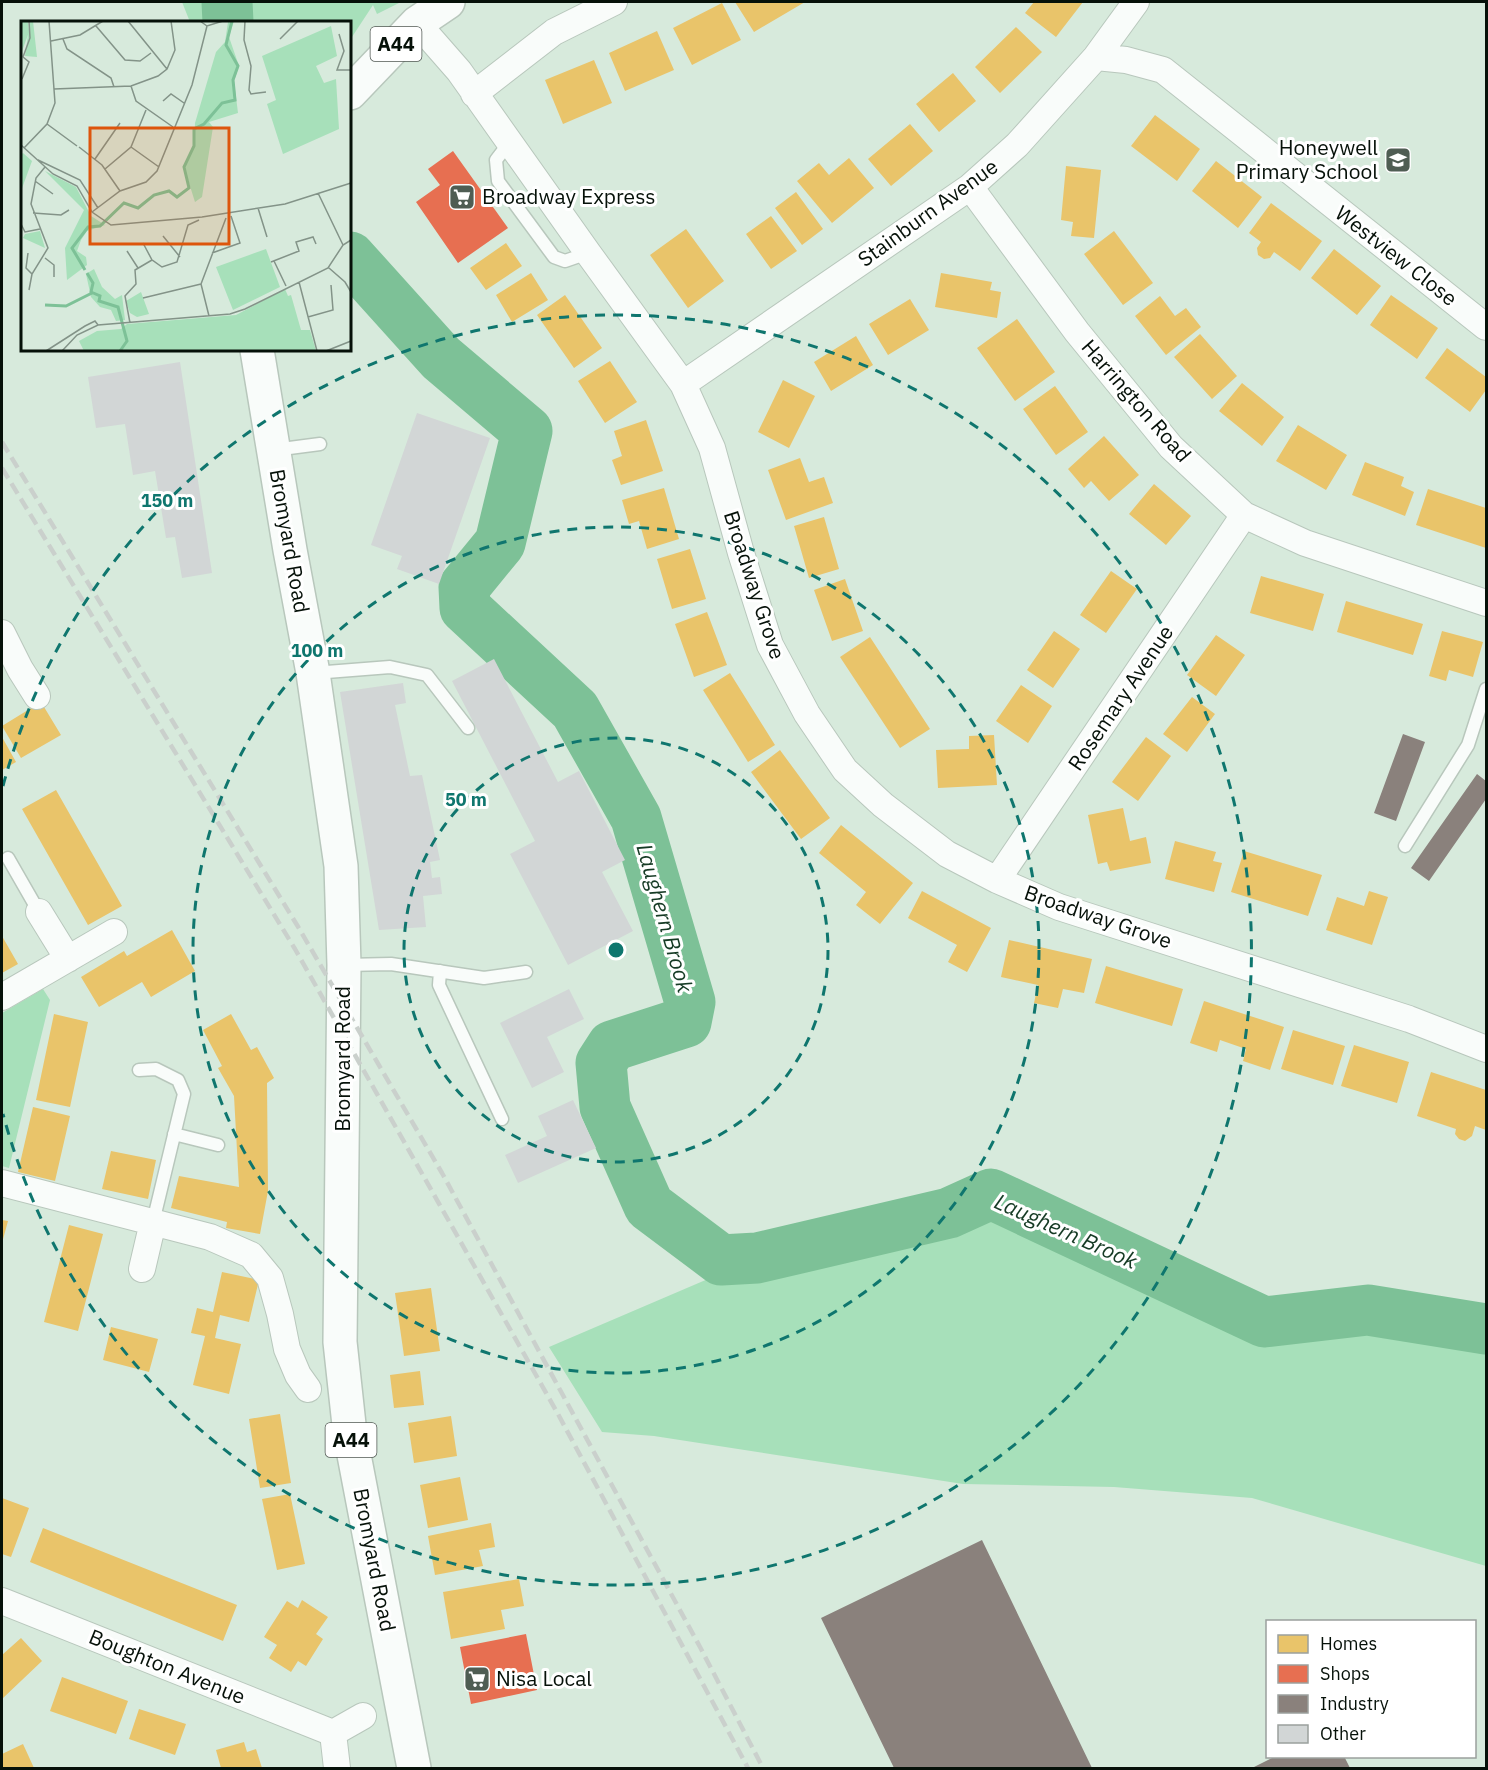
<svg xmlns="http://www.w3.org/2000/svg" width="1488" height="1770" font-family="'IBM Plex Sans',sans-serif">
<rect width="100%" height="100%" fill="#d7eadc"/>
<path fill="#a7e0ba" d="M182,2h219l-24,12 -4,-9 -23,35v-18h-160z
M43,989l7,11 -41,168 -7,-2v-153z
M991,1194l273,128 102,-30 120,28v246l-234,-68 -138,-11 -151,-3 -309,-48 -52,-4 -53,-85 208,-89 192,-45z"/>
<path fill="#e9c46a" d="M735,2h70l-51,30z
M1034,2h49l-27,35 -31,-24z
M722,3l19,37 -49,25 -19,-37z
M1016,27l26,25 -42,41 -25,-26z
M657,31l17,39 -49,21 -16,-38z
M594,60l18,43 -49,21 -18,-44z
M953,73l23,28 -37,31 -23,-28z
M1155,115l45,34 -23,32 -46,-35z
M910,124l23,27 -42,35 -23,-27z
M849,158l25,30 -42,35 -35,-42 22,-18 10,12z
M1216,161l46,36 -24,31 -46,-37z
M1066,166l35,4 -7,68 -23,-2 2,-14 -12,-2z
M796,192l27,37 -21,16 -27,-37z
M1271,203l51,38 -22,30 -26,-19 -4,6 -6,1 -6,-4 -1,-7 4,-6 -12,-9z
M771,216l26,35 -26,18 -25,-35z
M686,229l38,52 -36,27 -38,-53z
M1114,231l39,52 -30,22 -39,-51z
M506,243l16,23 -36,24 -16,-22z
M1334,249l47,37 -24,29 -46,-37z
M531,273l17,27 -36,22 -16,-27z
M941,273l51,9 -2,8 11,2 -4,26 -62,-11z
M565,295l37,53 -28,20 -37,-53z
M1391,295l47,33 -21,31 -47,-34z
M1160,296l15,20 11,-8 15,19 -35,28 -31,-39z
M910,299l19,31 -41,25 -19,-31z
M1017,319l38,53 -40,29 -38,-53z
M1200,334l37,42 -25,23 -38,-42z
M856,336l17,29 -42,26 -17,-29z
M1447,348l39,29v13l-16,22 -45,-34z
M610,361l27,41 -32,21 -27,-42z
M783,380l32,16 -26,52 -31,-16z
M1242,383l42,34 -22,29 -43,-35z
M1055,386l33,46 -32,23 -33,-46z
M646,420l17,51 -42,14 -9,-25 10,-4 -8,-25z
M1298,425l49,30 -21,35 -50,-29z
M1104,436l35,39 -30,26 -18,-20 -7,7 -16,-19z
M800,458l9,24 15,-5 9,26 -47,17 -18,-50z
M1365,462l39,15 -3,9 13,6 -9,24 -53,-21z
M1154,484l37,32 -25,29 -37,-31z
M664,488l15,51 -32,10 -8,-28 -10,3 -7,-24z
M1428,489l58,19v40l-70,-23z
M824,517l15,52 -30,9 -15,-52z
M690,549l16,50 -34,10 -15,-50z
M1111,571l26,18 -31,44 -26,-18z
M1261,576l63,18 -11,37 -63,-18z
M845,579l18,52 -31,10 -18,-51z
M1346,601l77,23 -10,31 -76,-23z
M707,612l20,53 -33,12 -19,-53z
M1054,631l26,18 -27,39 -26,-18z
M1442,631l41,11 -10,35 -24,-7 -3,11 -17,-5z
M1216,635l29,20 -29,41 -29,-21z
M870,637l60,92 -30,19 -60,-91z
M730,673l45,72 -27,17 -45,-72z
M1021,685l31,21 -24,37 -32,-22z
M1192,697l23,17 -28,38 -24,-18z
M41,702l20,33 -40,23 -19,-32z
M994,735l3,50 -59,3 -2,-38 33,-1v-13z
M2,737l14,25 -14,8z
M1146,737l25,19 -33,45 -26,-19z
M780,750l50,68 -29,21 -50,-67z
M56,790l66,116 -34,19 -66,-116z
M1123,808l7,33 16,-4 5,26 -41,8 -3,-9 -9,2 -10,-49z
M841,825l72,58 -33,41 -24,-19 10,-13 -47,-39z
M1175,841l41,11 -3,9 9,2 -8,29 -49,-13z
M1244,851l78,24 -14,41 -77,-24z
M922,891l69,37 -24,44 -19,-10 9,-17 -49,-27z
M1369,891l19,6 -16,48 -46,-15 11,-33 27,9z
M172,930l23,41 -44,26 -9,-15 -43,25 -18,-30 43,-26 3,5z
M2,936l16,28 -16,9z
M1009,940l83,19 -8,34 -21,-4 -5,19 -24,-5 4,-18 -37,-8z
M1106,966l77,23 -11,37 -77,-23z
M1204,1001l80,26 -14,43 -27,-9 3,-12 -26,-9 -3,12 -27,-9z
M54,1014l34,8 -18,85 -34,-7z
M231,1014l20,36 6,-3 17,31 -7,5 1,108 -8,43 -34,-6 1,-6 -56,-14 8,-32 60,11 -5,-91 -16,-28 4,-2 -19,-36z
M1293,1030l52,16 -12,39 -52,-16z
M1354,1045l55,17 -12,41 -56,-17z
M1431,1072l55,18v40l-11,-4 -3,10 -7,5 -6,-2 -4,-5 1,-5 -39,-13z
M33,1107l37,9 -15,65 -37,-9z
M111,1151l45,9 -8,39 -46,-10z
M2,1220l6,1 -6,22z
M69,1225l34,9 -25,97 -34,-9z
M222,1272l37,8 -10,42 -29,-7 -5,23 26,6 -12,50 -36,-9 12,-49 -14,-3 6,-25 16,4z
M431,1288l9,63 -36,5 -9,-63z
M111,1327l47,12 -9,33 -46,-12z
M420,1371l4,34 -30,3 -4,-33z
M280,1414l11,69 -31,5 -11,-69z
M451,1416l6,40 -43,7 -6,-40z
M460,1477l8,43 -40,8 -8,-43z
M290,1494l15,70 -28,6 -15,-71z
M2,1498l27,10 -18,49 -9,-3z
M491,1523l4,24 -16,3 4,16 -48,9 -7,-39z
M43,1528l194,77 -14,36 -193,-79z
M519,1579l5,27 -23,4 4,19 -54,10 -8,-47z
M302,1600l26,17 -12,17 7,5 -17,27 -8,-5 -7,11 -22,-14 8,-13 -13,-8 23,-36 11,7z
M21,1638l21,23 -40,38v-44z
M62,1677l66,24 -12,33 -66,-23z
M139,1709l47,15 -11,31 -46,-16z
M244,1742l3,10 9,-3 6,19h-41l-5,-18z
M23,1744l11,24h-32v-14z"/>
<path fill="#e76f51" d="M453,151l55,77 -50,35 -42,-61 24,-17 -12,-16z
M526,1634l11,56 -66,14 -11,-57z"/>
<path fill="#8a817c" d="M1403,734l22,8 -29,79 -22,-8z
M1477,774l9,7v18l-57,82 -18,-13z
M982,1540l110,228h-198l-73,-150z
M1276,1756h68l6,12h-98z"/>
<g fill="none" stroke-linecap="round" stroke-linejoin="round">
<path stroke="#7dc197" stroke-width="51" d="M227,2l1,20
M350,257l91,101 86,73 -27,112 -36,44 1,21 110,102 61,108 54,184 -4,20 -74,24 -11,17 4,44 44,99 72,54 36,-2 192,-45 42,-19 273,128 104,-12 118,19"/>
</g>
<path fill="#d2d6d6" d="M180,362l32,211 -30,5 -7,-41 -9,1 -11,-67 -22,4 -8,-51 -29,4 -8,-51z
M417,413l73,25 -51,146 -42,-15 5,-13 -31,-11z
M494,659l64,123 21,-11 46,89 -23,12 31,59 -65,34 -58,-111 25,-13 -83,-160z
M403,683l3,20 -11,2 15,71 12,-1 18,85 -10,2 2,16 8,-1 2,17 -19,2 3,31 -47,3 -39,-238z
M569,989l15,30 -37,18 17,35 -32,16 -32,-65z
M573,1100l23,48 -78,35 -13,-28 42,-19 -9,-20z"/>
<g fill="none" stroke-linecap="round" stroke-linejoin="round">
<defs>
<path id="lane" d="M509,143l-13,17 2,21 56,76 11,4 23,-8
M274,450l46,-6
M314,673l76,-6 37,8 41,53
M1405,846l63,-101 18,-56
M8,858l31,54
M345,965l46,-1 93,14 42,-6
M440,971l-1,14 63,134
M139,1070l17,-1 22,11 6,14 -31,128
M174,1134l44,11"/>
<path id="street" d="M417,23l42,48 129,182 95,131 29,64 29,105 29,92 37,69 38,56 38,35 64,49 50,26 62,27 350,112 77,30
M1096,57l30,3 37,10 323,257
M474,94l80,-62 60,-30
M970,187l107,145 94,115 73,68 61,28 181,60
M683,384l287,-197 47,-42 79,-88 40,-55
M2,633l18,36 17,27
M997,880l247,-365
M39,912l29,47
M2,997l112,-65
M2,1183l208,54 41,18 19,23 10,36 7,35 11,26 10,14
M142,1269l11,-47
M2,1601l331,132
M337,1768l-4,-35 30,-17"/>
<path id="primary" d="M350,93l67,-70 31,-21
M257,350l33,200 23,123 28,193 3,99 -4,377 10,92 64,334"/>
</defs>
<use href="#lane" stroke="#b8c7bc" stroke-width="15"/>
<use href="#street" stroke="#b8c7bc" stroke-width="28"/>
<use href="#primary" stroke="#b8c7bc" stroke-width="36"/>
<use href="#lane" stroke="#f9fcfa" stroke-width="12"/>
<use href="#street" stroke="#f9fcfa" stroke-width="26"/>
<use href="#primary" stroke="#f9fcfa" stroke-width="33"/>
<path stroke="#cad0cc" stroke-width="4.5" stroke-dasharray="12 6" stroke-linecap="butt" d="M2,442l295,483 145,248 258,474 63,121
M2,468l293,481 263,465 190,354"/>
</g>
<g fill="none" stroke="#0f766e" stroke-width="3" stroke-dasharray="10 8">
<circle cx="616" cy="950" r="212"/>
<circle cx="616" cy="950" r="423"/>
<path d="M3 786A635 635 0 1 1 3 1114"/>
</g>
<defs>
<symbol id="school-square" viewBox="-11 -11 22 22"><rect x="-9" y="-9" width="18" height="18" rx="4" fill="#4f5d53" stroke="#fff"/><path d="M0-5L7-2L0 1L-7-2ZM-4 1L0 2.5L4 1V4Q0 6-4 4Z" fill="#fff"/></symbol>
<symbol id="supermarket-square" viewBox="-11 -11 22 22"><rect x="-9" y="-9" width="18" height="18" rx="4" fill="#4f5d53" stroke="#fff"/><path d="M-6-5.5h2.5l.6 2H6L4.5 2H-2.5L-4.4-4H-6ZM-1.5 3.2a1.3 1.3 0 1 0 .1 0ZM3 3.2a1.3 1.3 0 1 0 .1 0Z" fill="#fff"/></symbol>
</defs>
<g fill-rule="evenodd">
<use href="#school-square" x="1383" y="145" width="30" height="30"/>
<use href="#supermarket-square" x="447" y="182" width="30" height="30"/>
<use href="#supermarket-square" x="462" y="1664" width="30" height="30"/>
</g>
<g text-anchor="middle" stroke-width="6" stroke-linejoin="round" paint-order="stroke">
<g fill="#fff" stroke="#515853" stroke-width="1.5">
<rect x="370.5" y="27" width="51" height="34" rx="4.5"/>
<rect x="325.5" y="1423" width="51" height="34" rx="4.5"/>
</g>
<g font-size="20" font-weight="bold" fill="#061109">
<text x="396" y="51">A44</text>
<text x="351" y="1447">A44</text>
</g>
<g font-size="21" fill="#061109" stroke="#fff" text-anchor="start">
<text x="1378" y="155" text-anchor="end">Honeywell<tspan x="1378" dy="24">Primary School</tspan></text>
<text x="482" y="204">Broadway Express</text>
<text x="496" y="1686">Nisa Local</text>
</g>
<g font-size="21" fill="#061109" stroke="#fff">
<text transform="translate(928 213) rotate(-36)" y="7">Stainburn Avenue</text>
<text transform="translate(1396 256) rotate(38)" y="7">Westview Close</text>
<text transform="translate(1136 401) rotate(49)" y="7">Harrington Road</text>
<text transform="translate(289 541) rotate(80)" y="7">Bromyard Road</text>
<text transform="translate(754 585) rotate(72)" y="7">Broadway Grove</text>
<text transform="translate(1121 698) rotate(-56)" y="7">Rosemary Avenue</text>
<text transform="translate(1098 917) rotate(19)" y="7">Broadway Grove</text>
<text transform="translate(343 1059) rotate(-90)" y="7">Bromyard Road</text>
<text transform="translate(374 1560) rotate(79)" y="7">Bromyard Road</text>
<text transform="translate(167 1667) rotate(22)" y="7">Boughton Avenue</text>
</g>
<g font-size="22" font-style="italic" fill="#163b25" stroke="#fff">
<text transform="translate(665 918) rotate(74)" y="8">Laughern Brook</text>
<text transform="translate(1066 1231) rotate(24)" y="8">Laughern Brook</text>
</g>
</g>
<g transform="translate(21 21)">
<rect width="330" height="330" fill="#d7eadc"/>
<path d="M0,0h7l1,11 -8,22zM9,0h3l4,36 -12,-1zM213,0l-5,16 10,29 -5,15 4,32 -29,9 4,5 -11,70 -7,5 -11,-35 10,-21 1,-23 21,-71 9,-10 3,-20zM310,5l6,30 -21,10 8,17 12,-4 3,50 -56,25 -16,-50 9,-4 -14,-44zM2,132l9,8 -11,30v-36zM24,150l31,16 15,29 14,9 -18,6 -6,9 -4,11 9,6 1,8 -20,15 -2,-32 19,-38zM19,210l5,17 -22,-10 2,-4zM245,228l14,38 -47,23 -17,-43zM73,248l8,18 13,12 7,-4 3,25 -9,1 -5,-11 -11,-3 -9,-10 -5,-23zM264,268l3,7 3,-1 10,35h9l6,21h-232l-5,-10 18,-10 24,-2 6,-5 109,-9zM120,271l8,22 -12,3 -7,-4 -4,-12z" fill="#a7e0ba"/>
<path fill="none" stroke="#7dc197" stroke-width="3" d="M64,249l-13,-22 16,-21 12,-1 24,-23 14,5 16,-13 15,-4 8,6 12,-9 -5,-21 10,-21v-17l10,-5 18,-21 13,-3 -2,-20 5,-14 -12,-21 6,-24M66,252l6,10 -2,9 9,4 -1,5 19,6 9,34 -7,10M24,284l21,1 26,-13"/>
<path fill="none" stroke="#839388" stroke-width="1.5" d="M107,0l39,48M179,0l7,5 16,-5M224,0l-1,19 7,26 -2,24 2,4 15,-2M75,5l29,34 15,1 11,-8M318,13l5,17 -7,19h14M42,18l4,10 44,29 3,9M259,18l18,-18M30,20l29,-6 23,-14M2,36l7,-19 -1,-17M1,58l7,-17 -6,-5M110,65l5,15 37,26M33,68l77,-3 27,-10 9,-7 8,-19 -4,-29M142,80l8,-7 13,9M26,103l30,22M0,124l32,29 24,12 15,26 19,13 91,-8 83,-13 66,-21M58,126l23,18 18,26M110,126l28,20M3,127l23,-24 8,-21 -6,-82M74,138l25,-36M17,139l42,20 18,28M84,148l26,-22 15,-37M14,160l18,13M330,162v-43M297,172l25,52M237,187l9,29M71,191l28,-21 26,-9 11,-11 35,-86 15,-59M12,192l28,2 8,-5M0,203l4,8 15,-3M142,215l17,21M122,222l9,17M106,230l11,17M7,232l-2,15 6,6M191,232l28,-10 -9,-27M24,237l9,7v12M253,240l12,25M250,241l28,-11 -3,-9 17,-5 3,7M308,247l16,14 6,10M278,261l18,69M8,269l3,-16 16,-26 -17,-44 5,-26 9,-11M122,277l58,-14M188,295l-8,-32 25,-66M287,296l25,-7 -2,-25M109,302l-5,-27 11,-12 -1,-14 17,-10 10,7 15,-5 11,-37 11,-5M25,330l39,-25 10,-5 3,4M41,330l15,-16 21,-10 132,-11 15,-5 83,-41 15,-23 8,-5M305,330l25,-10"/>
<path fill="#dd550c" fill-opacity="0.15" stroke="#dd550c" stroke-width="3" d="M69,107h139v116h-139z"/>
<rect width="330" height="330" fill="none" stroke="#061109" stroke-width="3"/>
</g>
<circle cx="616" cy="950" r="9" fill="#0f766e" stroke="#fff" stroke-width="3"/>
<g font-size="18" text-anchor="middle" font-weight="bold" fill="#0f766e" stroke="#fff" stroke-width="6" stroke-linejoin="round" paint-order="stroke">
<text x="167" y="507">150 m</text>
<text x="317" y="657">100 m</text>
<text x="466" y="806">50 m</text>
</g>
<rect width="1488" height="1770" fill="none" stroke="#061109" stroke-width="6"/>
<rect x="1266" y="1620" width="210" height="138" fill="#ffffff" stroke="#9ba09d" stroke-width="1.5"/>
<rect x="1278" y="1635" width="30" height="18" fill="#e9c46a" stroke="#9ba09d" stroke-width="1.5"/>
<text x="1320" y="1650" font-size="18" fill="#061109">Homes</text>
<rect x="1278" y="1665" width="30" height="18" fill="#e76f51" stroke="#9ba09d" stroke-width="1.5"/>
<text x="1320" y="1680" font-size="18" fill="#061109">Shops</text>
<rect x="1278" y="1695" width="30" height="18" fill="#8a817c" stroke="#9ba09d" stroke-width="1.5"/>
<text x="1320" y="1710" font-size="18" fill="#061109">Industry</text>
<rect x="1278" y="1725" width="30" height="18" fill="#d2d6d6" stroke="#9ba09d" stroke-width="1.5"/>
<text x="1320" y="1740" font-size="18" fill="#061109">Other</text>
</svg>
